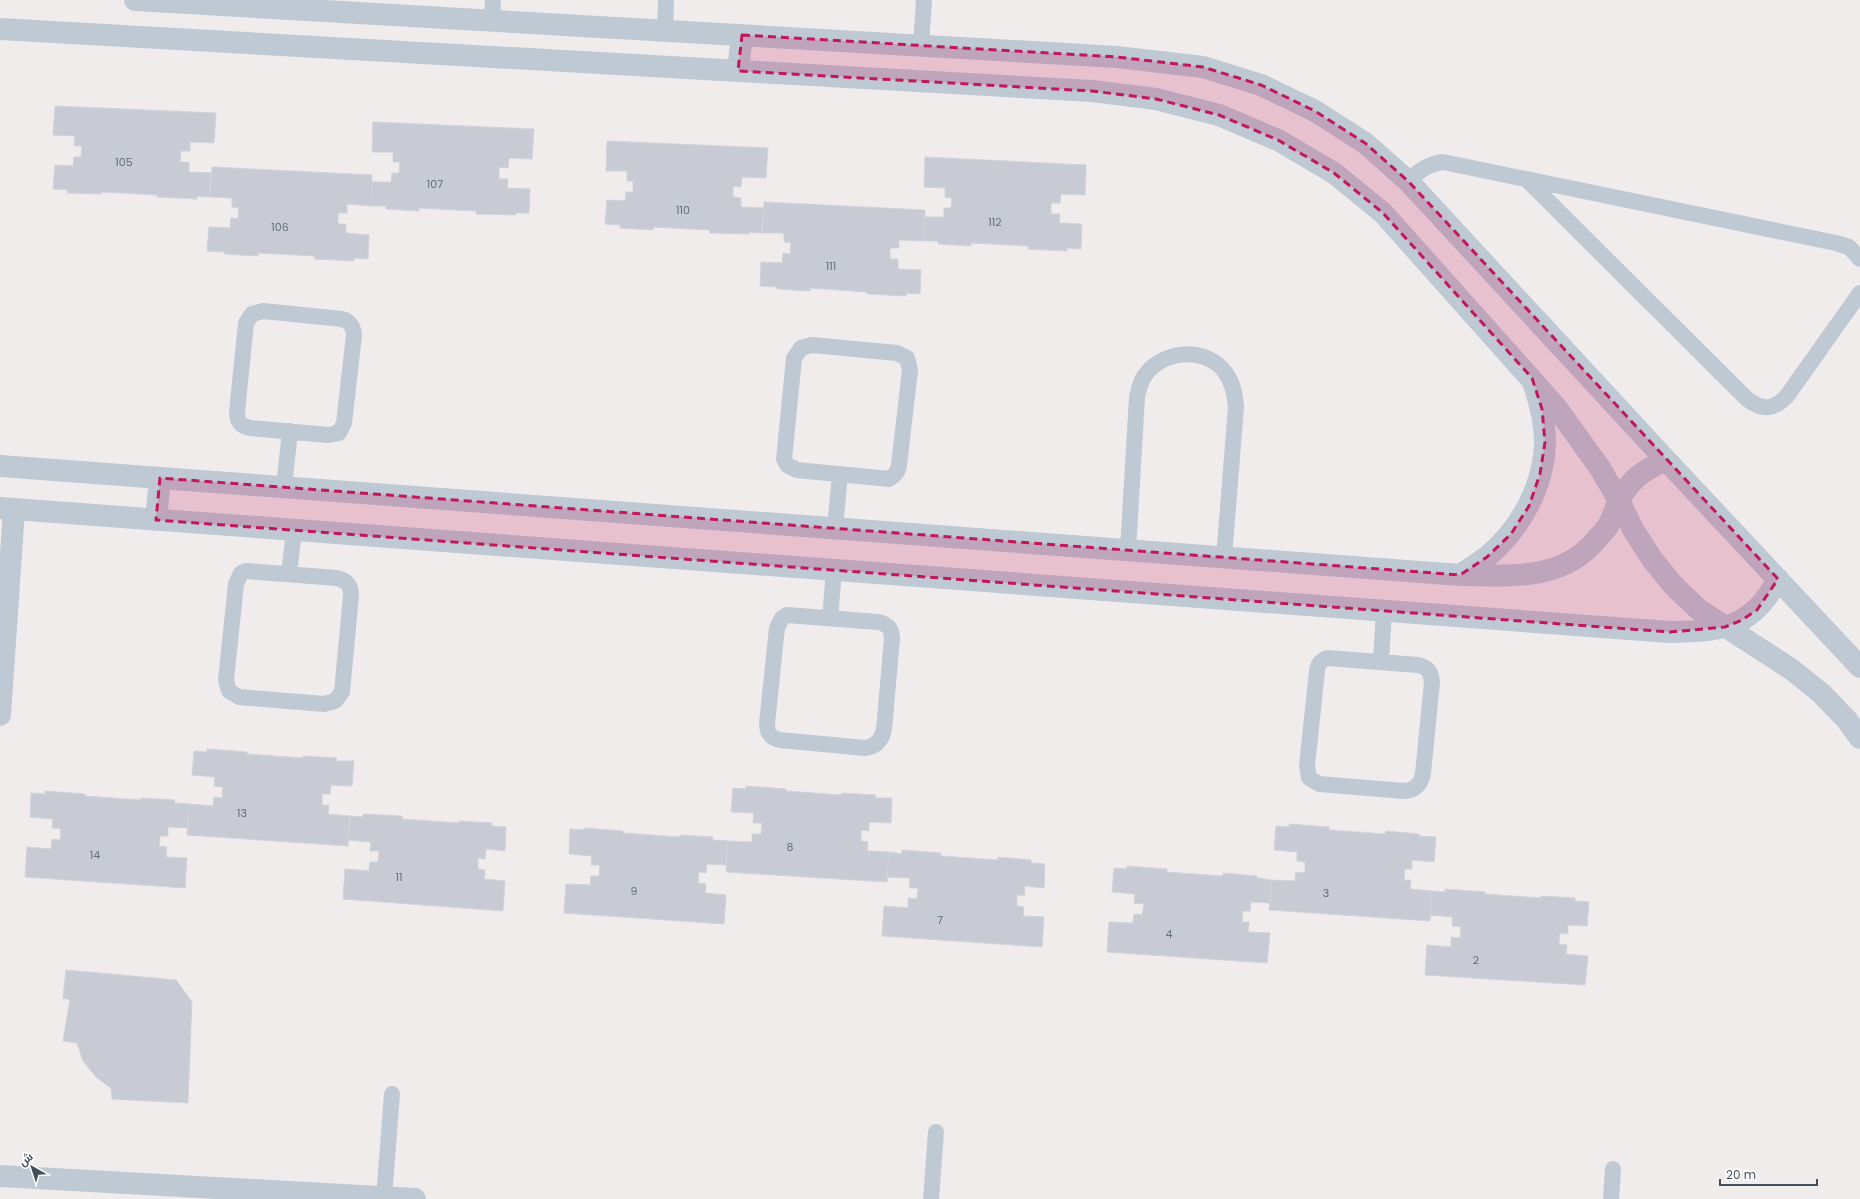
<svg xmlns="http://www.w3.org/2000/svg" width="1860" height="1199" font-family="Poppins,Cairo,sans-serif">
<rect width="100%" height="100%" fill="#f0ecec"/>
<path fill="#c8cbd3" stroke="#d0d3d9" d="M55,106l161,7 -2,30 -24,-1v9h-9l-1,11h9v10l22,1 -1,24 -13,-1v3l-40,-2 1,-2 -57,-3v2l-34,-1 1,-3 -15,-1 2,-24 18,1 1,-9h7l1,-11h-8l1,-10 -22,-1z
M373,122l161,7 -2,30 -23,-1 -1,10 -9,-1v12h9l-1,9 23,1 -1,24h-13l-1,2 -39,-1v-3l-57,-3v3l-33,-2v-3h-15l1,-24h19l1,-9h7l1,-11h-7v-10h-21z
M607,141l161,7 -2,30 -24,-1 -1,10 -8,-1v11l8,1v9l23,1 -2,25 -13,-1v2l-39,-1 -1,-3 -56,-3v3l-33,-2v-3l-15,-1 2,-24 18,1 1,-9h7v-11h-6v-10h-21z
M925,157l161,8 -1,30 -24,-1 -1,9h-9v11h9l-1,9 23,1 -1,25 -14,-1v3l-39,-2v-3l-57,-3v3l-33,-2v-3h-15l1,-24h20v-9h7l1,-10 -7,-1v-9l-21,-1z
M212,167l160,8 -1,31 -24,-2v9h-9v11h8v9l23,2 -1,24 -14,-1v3l-40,-2 1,-3 -57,-3v3l-33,-2 -1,-2 -17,-1 2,-24 21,1 1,-10 7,1 1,-11 -7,-1v-9l-22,-1z
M764,202l161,8 -2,31 -24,-1v8h-9v11h8v10l23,1 -1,24 -14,-1v3l-39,-2v-2l-57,-4v3l-33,-2v-2l-17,-1 1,-24 21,1 1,-10 7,1 1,-11 -7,-1v-9h-22z
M207,749l40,3v2l56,4v-2l34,2 -1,3h18l-2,25 -21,-1 -1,9h-8v11h7l-1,9 22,2 -2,30 -161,-11 2,-31 24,2 1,-9 8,1 1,-11 -9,-1 1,-9 -23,-2 2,-24 13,1z
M746,786l40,3v2l56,4v-2l34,2 -1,3h17l-1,25 -22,-1v9l-8,-1v11l7,1 -1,9 22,1 -2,30 -161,-10 2,-31 24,1v-8h9l1,-11h-9l1,-10 -23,-1 2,-24 13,1z
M45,791l40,3v2l56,4v-2l34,2 -1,3 15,1 -1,24 -20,-1v9h-8l-1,10 8,1 -1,10 21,1 -2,30 -160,-11 2,-30 24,2 1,-10 8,1 1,-11 -9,-1 1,-9 -23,-2 1,-24 14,1z
M363,814l39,2v3l57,4v-2l33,2v3l14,1 -1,24 -19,-2 -1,10 -7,-1v11l7,1 -1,9 21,2 -2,30 -160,-12 2,-30 24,2 1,-9h8l1,-11h-9l1,-9 -23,-2 2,-24 13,1z
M1289,824l40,3v3l56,4 1,-3 33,3v2l17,1 -2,25 -22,-2v9h-7l-1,11h7l-1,9 22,2 -2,30 -161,-11 2,-30 24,1 1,-9 9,1v-11l-8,-1v-9l-23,-2 2,-24 13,1z
M584,828l39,3v2l57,4v-2l33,2v3l15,1 -2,24 -19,-1 -1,9 -7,-1 -1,11 8,1 -1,9 21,2 -2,29 -160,-11 2,-29 24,1 1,-9h8l1,-11h-9l1,-9 -23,-2 1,-25 14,1z
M902,850l39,3v3l57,4v-3l33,3v3l14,1 -1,24 -19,-2 -1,10 -7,-1v11l7,1 -1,9 21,1 -2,30 -160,-11 2,-30 24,2v-10l9,1 1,-11h-9l1,-10 -23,-1 2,-25 13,2z
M1127,866l40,3v3l56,4v-3l34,3v2l14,2 -1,23 -19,-1 -1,9h-7l-1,11h7l-1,10 22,1 -3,30 -160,-11 2,-30 24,1 1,-9 8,1 2,-11 -10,-1 1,-9 -23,-2 2,-24 13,1z
M1445,889l40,3v2l56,4v-2l34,2v3l14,1 -2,24 -19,-1v9l-8,-1 -1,11 8,1 -1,9 22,2 -3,29 -160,-10 2,-30 24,2v-10l9,1 1,-11 -9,-1 1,-9 -23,-2 2,-24 13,1z
M66,970l110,10 16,22 -4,101 -76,-4 -1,-11 -15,-11 -13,-16 -6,-18 -14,-2 7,-41 -7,-2z"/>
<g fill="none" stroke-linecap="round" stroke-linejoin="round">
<path stroke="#bec9d4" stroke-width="16" d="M492,21l1,-21
M665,31l1,-31
M921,45l3,-45
M1527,180l220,219c16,12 26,11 40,-3l73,-103
M1408,181c11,-10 20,-17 35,-19l393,81 13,4 11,12
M263,311l79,8c8,2 11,7 12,16l-10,88 -5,10 -11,2 -78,-7c-10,-2 -13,-7 -13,-16l9,-89 6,-9z
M812,345l85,8 10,5 3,12 -11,95c-1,7 -4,10 -10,14l-92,-9 -10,-5 -3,-6 10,-101 7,-10z
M284,487l6,-56
M835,529l5,-55
M1128,550l9,-153c1,-5 3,-12 5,-17 16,-30 63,-35 83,-8 8,11 10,22 11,35l-12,150
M246,571l91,7c10,3 14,7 14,17l-9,97 -7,9 -11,3 -85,-7 -10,-6 -3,-11 10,-96 5,-11z
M289,574l5,-44
M787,615l91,7c10,2 14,7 14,17l-8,90c-2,11 -8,18 -19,19l-85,-8c-10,-2 -13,-7 -13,-17l10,-95 5,-10z
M830,618l4,-48
M1327,658l91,7c10,2 13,7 14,17l-9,91c-2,11 -7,17 -19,18l-85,-7 -10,-6 -2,-12 10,-95c1,-7 3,-10 10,-13z
M1381,662l3,-52
M384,1197l8,-103
M931,1199l5,-67
M1611,1199l2,-30"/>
<path stroke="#bec9d4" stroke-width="22" d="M135,0l982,57 86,10 58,18 54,26 50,32 43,38 258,279 194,207
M0,29l1092,62 64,8 63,16 59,25 56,33 49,40 173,194 44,61 19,33 15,30 18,28 21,26 25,24 93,60 30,24 26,27 13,18
M738,71l4,-36
M0,466l1460,109c49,0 101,7 136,-35 4,-5 10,-10 13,-16 4,-8 6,-16 10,-23 11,-22 25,-31 47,-41
M0,508l1670,124c51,-1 82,-3 108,-53
M156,520l4,-42
M1460,575c9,-6 19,-12 28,-19 33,-28 56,-70 57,-114 0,-20 -5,-39 -11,-57
M0,715l14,-205
M0,1176l415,23"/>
</g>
<path fill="#c2185b" fill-opacity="0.2" stroke="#c2185b" stroke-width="3" stroke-dasharray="8 5" stroke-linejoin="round" d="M742,35l375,22 86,10 58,18 54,26 50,32 43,38 370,398 -21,31 -15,10 -17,7 -55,5 -1514,-112 4,-42 1300,97 27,-18 24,-23 18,-28 11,-32 5,-32 -3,-33 -10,-31 -149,-165 -49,-40 -56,-33 -59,-25 -63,-16 -64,-8 -354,-20z"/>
<g text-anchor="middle" stroke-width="4" stroke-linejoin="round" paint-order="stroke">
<g font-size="11" fill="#646f7a">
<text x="124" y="166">105</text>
<text x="435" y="188">107</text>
<text x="683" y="214">110</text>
<text x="995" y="226">112</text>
<text x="280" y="231">106</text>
<text x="831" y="270">111</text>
<text x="242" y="817">13</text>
<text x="790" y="851">8</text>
<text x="95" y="859">14</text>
<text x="399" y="881">11</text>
<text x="634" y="895">9</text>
<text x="1326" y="897">3</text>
<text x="940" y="924">7</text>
<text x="1169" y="938">4</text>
<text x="1476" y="964">2</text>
</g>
</g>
<g transform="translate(32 1167) rotate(321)" stroke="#ffffff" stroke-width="3" paint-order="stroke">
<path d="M0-3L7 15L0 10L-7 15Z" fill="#43505c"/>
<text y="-6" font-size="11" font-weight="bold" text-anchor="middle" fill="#43505c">ش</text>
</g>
<path d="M1720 1179v6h97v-6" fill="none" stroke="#43505c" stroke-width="2"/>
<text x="1726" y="1179" font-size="12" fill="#43505c" stroke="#ffffff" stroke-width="3" paint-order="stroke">20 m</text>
</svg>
